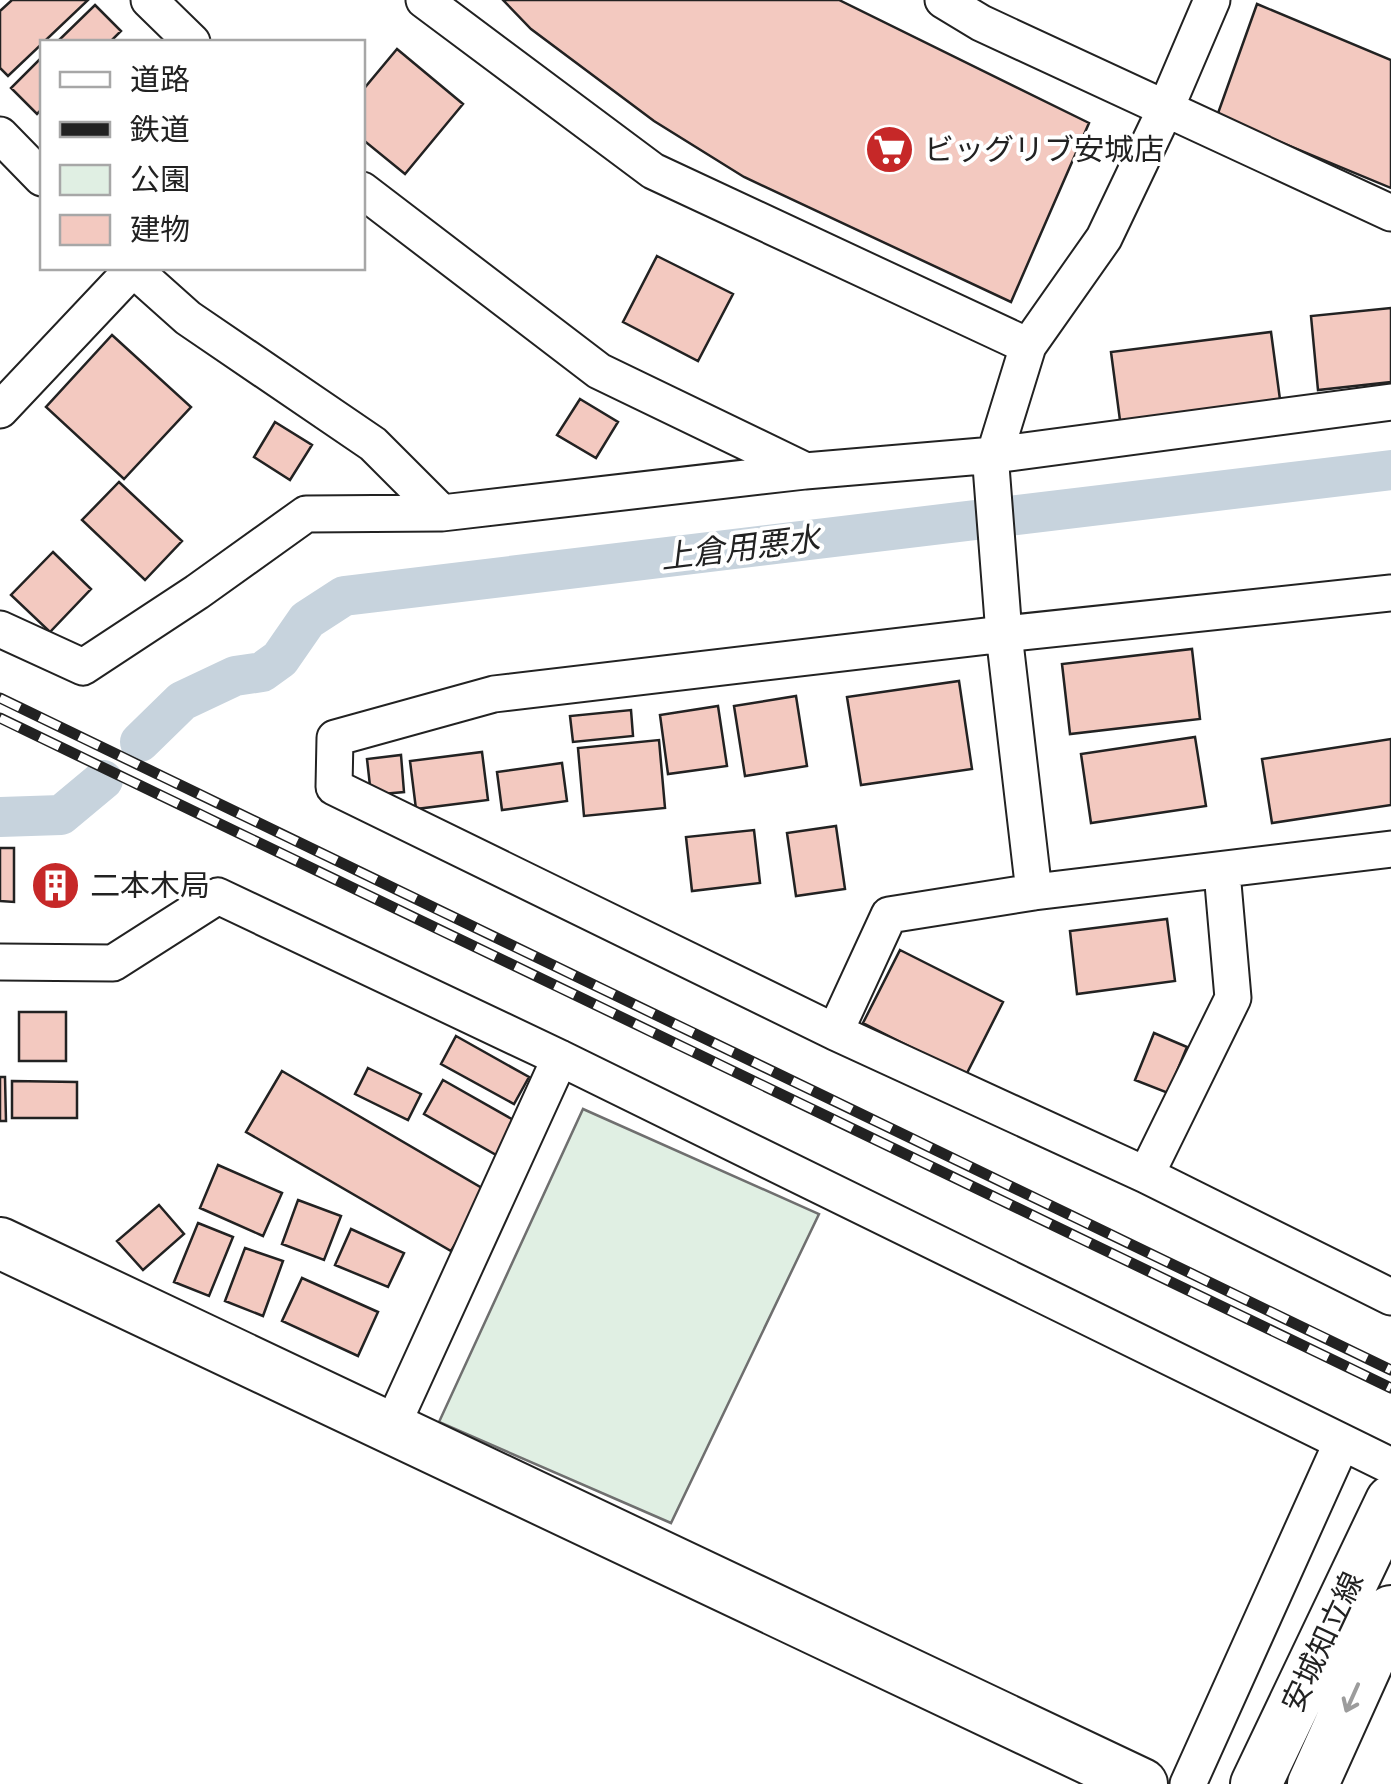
<svg xmlns="http://www.w3.org/2000/svg" width="1391" height="1784" font-family="Poppins,'Noto Sans JP',sans-serif">
<rect width="100%" height="100%" fill="#fff"/>
<path fill="#e0efe3" stroke="#6f6f6f" stroke-width="2.5" d="M583,1109l236,105 -148,309 -232,-101z"/>
<g fill="none" stroke-linecap="round" stroke-linejoin="round">
<path stroke="#c7d3dd" stroke-width="40" d="M140,742l42,-41 53,-25 27,-4 18,-13 27,-39 37,-24 1047,-126
M0,817l61,-2 42,-35"/>
</g>
<path fill="#f3c9c0" stroke="#222" stroke-width="2.5" d="M12,0h76l-80,76 -8,-8v-57z
M503,0h336l250,123 -78,179 -267,-125 -90,-56 -123,-92z
M1257,4l134,56v128l-174,-72z
M95,5l26,26 -11,11h-53z
M397,49l66,55 -58,70 -43,-35v-48z
M42,57v52l-5,5 -26,-26z
M657,256l76,38 -35,67 -75,-39z
M1391,308v74l-73,8 -7,-74z
M1271,332l10,75 -160,21 -10,-76z
M112,335l79,72 -67,72 -78,-72z
M580,399l38,23 -22,36 -39,-23z
M275,422l37,23 -22,35 -36,-23z
M119,482l63,59 -37,39 -63,-60z
M53,552l38,37 -41,43 -39,-37z
M1192,649l8,70 -130,15 -8,-70z
M959,681l13,88 -111,16 -14,-88z
M796,696l11,70 -62,10 -11,-70z
M718,706l9,60 -59,8 -8,-59z
M631,710l2,26 -60,6 -3,-26z
M1195,737l11,69 -115,17 -10,-69z
M1391,739v66l-119,18 -10,-64z
M659,740l6,68 -81,8 -6,-68z
M482,752l6,48 -72,9 -6,-48z
M401,755l3,37 -33,3 -4,-36z
M562,763l5,38 -65,9 -5,-38z
M836,826l9,63 -49,7 -9,-63z
M754,830l6,53 -68,8 -6,-54z
M0,848h14v54l-14,-1z
M36,875h39v23l-39,-1z
M1167,919l8,62 -98,13 -7,-63z
M900,950l103,52 -37,73 -103,-52z
M19,1012h47v49h-47z
M1154,1033l33,14 -19,46 -33,-13z
M456,1036l73,41 -15,27 -73,-40z
M368,1068l53,26 -13,26 -53,-26z
M282,1071l205,120 -36,60 -205,-119z
M0,1077h5l1,44h-6z
M443,1080l74,42 -19,34 -74,-42z
M12,1081l65,1v36h-65z
M218,1165l64,28 -19,43 -63,-28z
M298,1200l43,16 -17,44 -42,-16z
M159,1205l25,29 -41,36 -26,-29z
M198,1223l35,14 -24,59 -35,-14z
M351,1229l53,24 -16,34 -53,-22z
M245,1248l38,13 -20,55 -38,-15z
M302,1278l76,34 -20,44 -76,-35z"/>
<g fill="none" stroke-linecap="round" stroke-linejoin="round">
<defs>
<path id="street" d="M149,0l43,42
M424,0l229,171 375,175
M943,0l38,23 410,190
M0,135l42,43
M362,190l237,181 205,99
M132,268l56,50 185,126 69,69
M0,410l133,-141
M1391,593l-387,41 -510,60 -159,44 -1,49 501,245 311,143 245,122
M0,629l83,38 114,-75 109,-78 136,-1 363,-42 189,-16 397,-53
M1034,892l-30,-258 -13,-168 37,-120 76,-108 61,-128 47,-110
M0,962l113,1 105,-67 342,162 831,408
M835,1032l54,-117 145,-23 357,-43
M1146,1175l87,-177 -11,-126
M391,1428l169,-370
M1188,1784l154,-342"/>
<path id="secondary" d="M0,1243l1142,541
M1256,1784l135,-283
M1313,1784l78,-173"/>
</defs>
<use href="#street" stroke="#222" stroke-width="39"/>
<use href="#secondary" stroke="#222" stroke-width="54"/>
<use href="#street" stroke="#fff" stroke-width="35"/>
<use href="#secondary" stroke="#fff" stroke-width="50"/>
<defs>
<path id="rail" d="M0,698l1391,672
M0,718l1391,670"/>
</defs>
<use href="#rail" stroke="#222" stroke-width="11"/>
<use href="#rail" stroke="#fff" stroke-width="8" stroke-dasharray="22" stroke-linecap="butt"/>
</g>
<defs><path id="oneway-shaft" d="M-6 0H5M1.5-3L5.5 0L1.5 3" fill="none" stroke-width="1.6" stroke-linecap="round" stroke-linejoin="round" transform="scale(2.5)"/></defs>
<use stroke="#9c9c9c" href="#oneway-shaft" transform="translate(1352 1698) rotate(114)"/>
<defs>
<symbol id="supermarket-disc" viewBox="-11 -11 22 22"><circle r="9.5" fill="#c62828" stroke="#fff"/><path d="M-6-5.5h2.5l.6 2H6L4.5 2H-2.5L-4.4-4H-6ZM-1.5 3.2a1.3 1.3 0 1 0 .1 0ZM3 3.2a1.3 1.3 0 1 0 .1 0Z" fill="#fff"/></symbol>
<symbol id="building-disc" viewBox="-11 -11 22 22"><circle r="9.5" fill="#c62828" stroke="#fff"/><path d="M-4-6H4V6H1V3H-1V6H-4ZM-2.5-4.3h1.7v1.8h-1.7ZM.8-4.3h1.7v1.8H.8ZM-2.5-1h1.7V.8h-1.7ZM.8-1h1.7V.8H.8Z" fill="#fff"/></symbol>
</defs>
<g fill-rule="evenodd">
<use href="#supermarket-disc" x="862" y="122" width="55" height="55"/>
<use href="#building-disc" x="28" y="858" width="55" height="55"/>
</g>
<g text-anchor="middle" stroke-width="8" stroke-linejoin="round" paint-order="stroke">
<g font-size="30" fill="#222" stroke="#fff" text-anchor="start">
<text x="924" y="160">ビッグリブ安城店</text>
<text x="90" y="896">二本木局</text>
</g>
<g font-size="30" fill="#222" stroke="#fff">
<text transform="translate(1323 1642) rotate(-65)" y="10">安城知立線</text>
</g>
<g font-size="32" font-style="italic" fill="#222" stroke="#fff">
<text transform="translate(740 548) rotate(-7)" y="11">上倉用悪水</text>
</g>
</g>
<rect x="40" y="40" width="325" height="230" fill="#ffffff" stroke="#a7a7a7" stroke-width="2.5"/>
<rect x="60" y="72" width="50" height="15" fill="#ffffff" stroke="#a7a7a7" stroke-width="2.5"/>
<text x="130" y="90" font-size="30" fill="#222222">道路</text>
<rect x="60" y="122" width="50" height="15" fill="#222222" stroke="#a7a7a7" stroke-width="2.5"/>
<text x="130" y="140" font-size="30" fill="#222222">鉄道</text>
<rect x="60" y="165" width="50" height="30" fill="#e0efe3" stroke="#a7a7a7" stroke-width="2.5"/>
<text x="130" y="190" font-size="30" fill="#222222">公園</text>
<rect x="60" y="215" width="50" height="30" fill="#f3c9c0" stroke="#a7a7a7" stroke-width="2.5"/>
<text x="130" y="240" font-size="30" fill="#222222">建物</text>
</svg>
